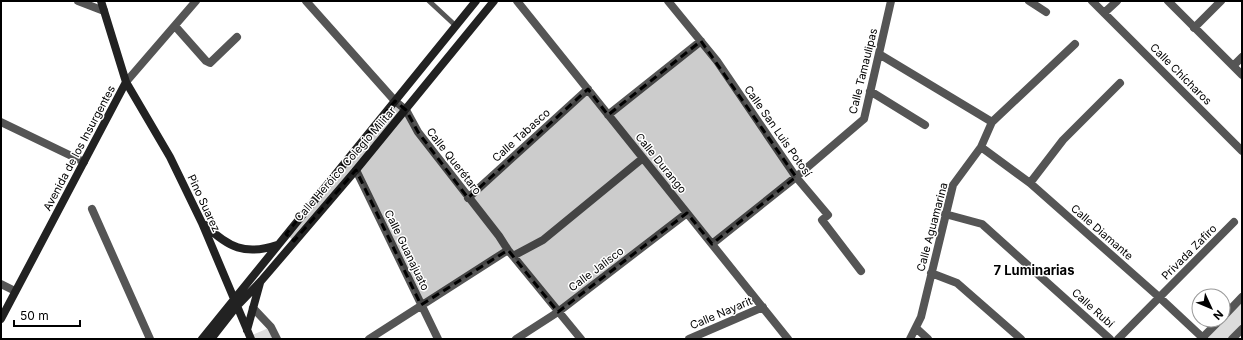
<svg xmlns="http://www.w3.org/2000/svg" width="1243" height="340" font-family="Inter,sans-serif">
<rect width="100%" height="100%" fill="#fff"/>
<path fill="#dcdcdc" d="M1242,297v32l-10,10h-31z
M271,327l6,12h-26l-1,-3z"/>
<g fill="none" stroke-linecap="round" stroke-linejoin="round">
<path stroke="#555" stroke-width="5" d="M429,1l27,25"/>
<path stroke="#555" stroke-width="8" d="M78,1l26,10
M306,1l89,100 11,9 12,22 81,104 9,14 73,89
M517,1l271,338
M668,1l49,60 79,116 32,38 -6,5 39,51
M1029,1l17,11
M1092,1l150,150
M1168,1l74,74
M1104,13l13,-12
M175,26l31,35 4,2 27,-26
M1194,28l27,-27
M879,54l113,68
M1233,66l9,-9
M126,82l70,-81
M870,91l55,34
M608,115l93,-74
M1,122l83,40
M981,147l49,36 129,114 45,42
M356,170l82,169
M1030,183l33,-43 57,-57
M468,198l120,-109
M92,209l58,130
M945,214l37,10 128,115
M712,244l84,-67 68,-58 27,-118
M513,256l30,-16 100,-82
M931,273l26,10 64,56
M1,284l14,7
M253,308l18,19 6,12
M1223,317l19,-20
M916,328l12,11
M369,339l139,-89
M516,339l42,-27 129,-99
M689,339l74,-32
M910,339l11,-22 32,-132 28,-38 11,-25 83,-78
M1118,339l116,-117
M1201,339l19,-19
M1232,339l10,-10"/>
<path stroke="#222" stroke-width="8" d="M101,1l25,81 44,75 32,66 49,116
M205,225c23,22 40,31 72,20
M1,319l125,-237
M247,330l13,-47
M202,339l274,-338
M211,339l25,-32 25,-26 95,-111 138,-169"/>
</g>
<path fill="#000" fill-opacity="0.2" stroke="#000" stroke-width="3" stroke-dasharray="8 5" stroke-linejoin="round" d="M701,41l95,136 -84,67 -25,-31 -129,99 -50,-62 -87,55 -65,-135 -62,71 -8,-7 109,-133 11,9 12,22 50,66 120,-109 20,26z"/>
<g text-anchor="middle" stroke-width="3" stroke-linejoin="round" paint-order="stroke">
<g font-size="11" fill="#000" stroke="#fff">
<text transform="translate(863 71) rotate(-76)" y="4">Calle Tamaulipas</text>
<text transform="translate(1181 74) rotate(45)" y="4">Calle Chícharos</text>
<text transform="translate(778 131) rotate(55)" y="4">Calle San Luis Potosí</text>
<text transform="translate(521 135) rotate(-42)" y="4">Calle Tabasco</text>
<text transform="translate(79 148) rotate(-62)" y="4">Avenida de los Insurgentes</text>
<text transform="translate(454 161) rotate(52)" y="4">Calle Querétaro</text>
<text transform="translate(661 163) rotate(51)" y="4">Calle Durango</text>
<text transform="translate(345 164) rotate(-49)" y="4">Calle Heróico Colegio Militar</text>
<text transform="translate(204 203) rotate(65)" y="4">Pino Suarez</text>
<text transform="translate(932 227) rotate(-75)" y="4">Calle Aguamarina</text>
<text transform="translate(1102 232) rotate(41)" y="4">Calle Diamante</text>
<text transform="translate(407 250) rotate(64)" y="4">Calle Guanajuato</text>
<text transform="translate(1189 252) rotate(-45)" y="4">Privada Zafiro</text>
<text transform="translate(596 269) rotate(-37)" y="4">Calle Jalisco</text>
<text transform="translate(1093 308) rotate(42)" y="4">Calle Rubí</text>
<text transform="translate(721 313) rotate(-23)" y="4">Calle Nayarit</text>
</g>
<g font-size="13" font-weight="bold" fill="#000" stroke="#fff">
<text x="1034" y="275">7 Luminarias</text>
</g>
</g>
<rect width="1243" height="340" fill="none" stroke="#000000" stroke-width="4"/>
<g transform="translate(1211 308) rotate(134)"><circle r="19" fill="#ffffff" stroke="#999999"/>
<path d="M0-3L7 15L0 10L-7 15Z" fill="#000000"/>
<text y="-6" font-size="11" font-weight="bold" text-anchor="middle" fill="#000000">N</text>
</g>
<path d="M14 320v6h66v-6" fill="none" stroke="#000000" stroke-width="2"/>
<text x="20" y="320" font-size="12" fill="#000000" stroke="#ffffff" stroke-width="3" paint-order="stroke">50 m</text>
</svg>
